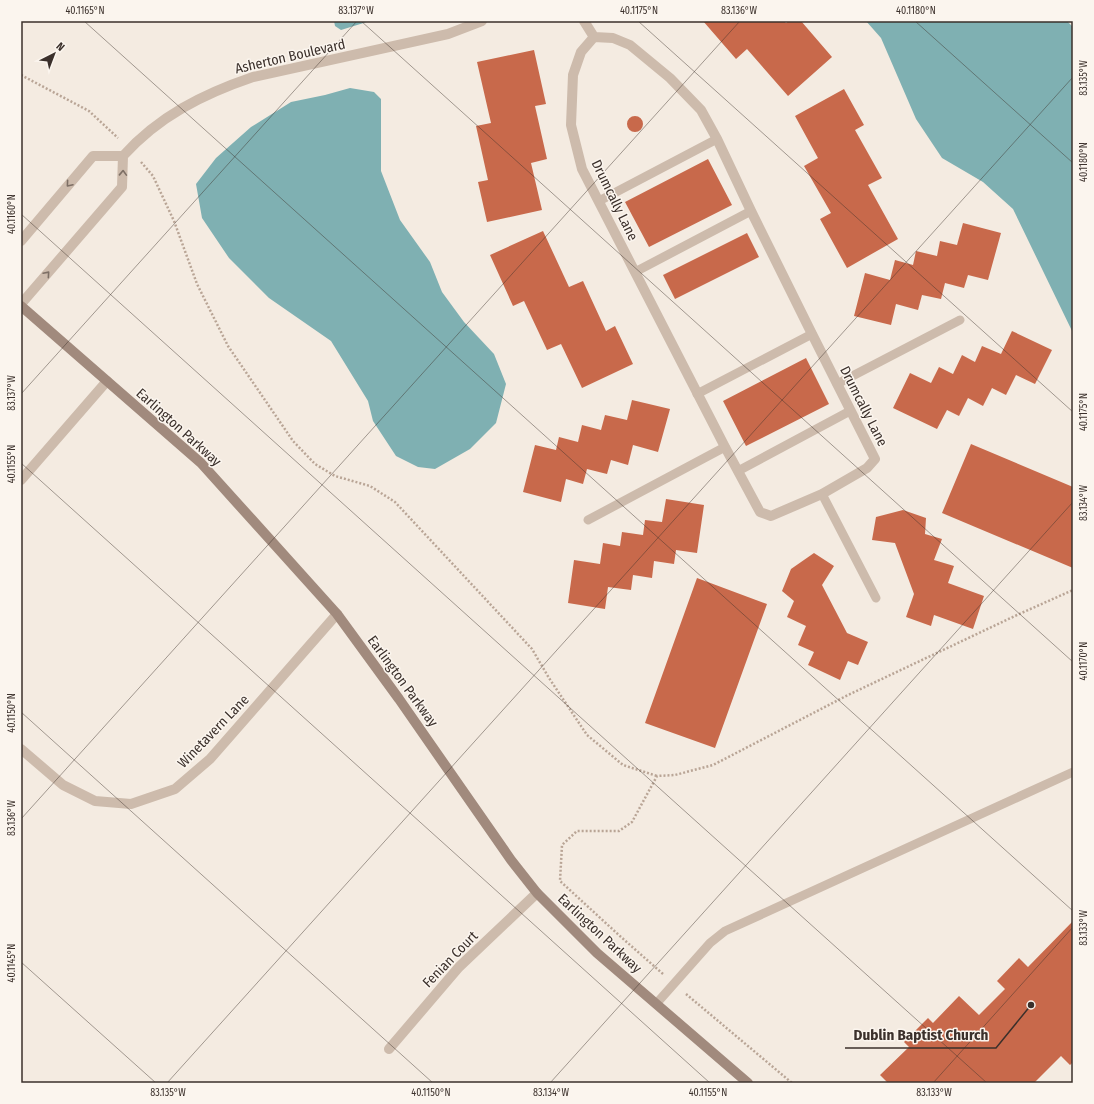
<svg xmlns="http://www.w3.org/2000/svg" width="1094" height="1104" font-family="'Fira Sans Condensed',sans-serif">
<rect width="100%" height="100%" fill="#f4ebe1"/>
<path fill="#7fb0b2" d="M334,21h36l-29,9 -6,-4z
M866,21h201l6,6v306l-60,-124 -30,-27 -41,-24 -26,-39 -35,-81z
M350,88l24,4 7,7v72l19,49 30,42 12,30 22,30 30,32 12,30 -10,39 -26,26 -35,20 -17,-2 -22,-11 -23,-35 -5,-20 -37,-60 -62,-43 -40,-40 -27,-40 -6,-34 20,-26 35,-31 40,-25 34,-7z"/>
<path fill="#c8694b" d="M703,21h81l2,2 3,-2h12l31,36 -44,39 -41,-47 -11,10z
M534,50l12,54 -11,2 12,53 -16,4 11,47 -55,12 -9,-40 10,-2 -12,-54 15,-3 -14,-61z
M844,89l20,36 -9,5 27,48 -14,7 30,54 -51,29 -27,-49 11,-6 -27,-47 14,-8 -23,-42z
M627 124a8 8 0 1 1 16 0a8 8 0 1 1-16 0Z
M708,159l24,46 -83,42 -24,-45z
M963,223l38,10 -13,47 -20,-5 -4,13 -19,-5 -4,16 -19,-4 -4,15 -22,-6 -5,21 -37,-9 11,-43 25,7 5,-20 18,5 3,-14 21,5 3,-15 17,4z
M543,231l26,56 14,-6 23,50 9,-5 18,38 -51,24 -21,-44 -14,6 -23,-49 -11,5 -23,-51z
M747,233l12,24 -84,42 -12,-24z
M1012,331l40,19 -17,34 -19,-9 -10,20 -14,-7 -9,18 -15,-8 -9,18 -12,-6 -10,19 -44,-21 17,-35 21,10 8,-16 14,7 9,-19 13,7 7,-16 19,8z
M806,358l23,46 -83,42 -23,-45z
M632,400l38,9 -12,43 -25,-7 -5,20 -17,-5 -4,14 -20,-5 -4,15 -17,-5 -5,23 -38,-10 12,-47 21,5 3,-13 19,5 4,-17 19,5 4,-15 22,5z
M971,444l102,43v81l-131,-55z
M666,499l38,6 -7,48 -21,-3 -2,14 -20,-3 -2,17 -19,-3 -2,15 -23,-3 -3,22 -37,-6 6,-43 26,4 3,-21 17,3 2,-14 21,3 2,-15 17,2z
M903,510l23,8 -1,16 17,5 -8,21 20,6 -6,17 36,13 -11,33 -39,-14 -3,11 -25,-9 8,-23 -19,-51 -23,-3 4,-23z
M814,553l20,13 -12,19 25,48 21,9 -10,23 -10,-4 -8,19 -32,-15 6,-13 -16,-7 8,-19 -19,-9 7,-16 -12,-10 9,-22z
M697,578l70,26 -52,144 -70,-25z
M1073,921v141l-3,3 -9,-9 -27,27h-146l-8,-8 29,-28 -5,-5 24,-24 5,5 26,-27 20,19 26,-26 -8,-8 22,-23 9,9z"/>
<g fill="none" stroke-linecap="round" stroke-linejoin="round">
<path stroke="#b9a596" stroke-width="2.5" stroke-dasharray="2 2" stroke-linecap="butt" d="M21,75l68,36 29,27
M141,162l12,14 21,45 23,63 31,62 65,95 22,23 20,12 35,10 25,16 137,147 17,29 38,57 36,30 34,11
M663,974l-42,-37 -61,-56 2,-36 15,-14h42l13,-9 25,-46 18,-1 38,-10 135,-70 169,-80 56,-25
M686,994l106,89"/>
<path stroke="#cdbbac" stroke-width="9" d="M599,201l118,-62
M635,272l116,-61
M837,384l123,-64
M697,394l115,-60
M738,471l112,-60
M822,494l54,104
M588,520l137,-73
M656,1004l54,-61 15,-12 348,-159"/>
<path stroke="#cdbbac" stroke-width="10" d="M584,21l10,16
M594,37l19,1 17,7 40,33 31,32 16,29 34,72 61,123 63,125 -8,9 -45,26 -51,22 -11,-4 -35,-65 -143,-278 -11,-44 2,-50 8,-23z
M21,241l72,-85h30
M21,304l101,-117 1,-31c36,-40 80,-62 130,-79l195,-43 34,-13
M21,480l86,-99
M21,749l42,36 32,16 36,3 44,-15 35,-30 127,-145
M389,1049l70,-82 78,-74"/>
<path stroke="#a18a7d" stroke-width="10" d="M21,306l180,157 136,151 62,85 112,161 26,33 60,60 151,130"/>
</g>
<defs><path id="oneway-chevron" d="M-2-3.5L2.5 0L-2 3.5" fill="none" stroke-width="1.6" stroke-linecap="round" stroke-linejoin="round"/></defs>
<g stroke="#7d6f65">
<use href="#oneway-chevron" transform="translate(123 173) rotate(-88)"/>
<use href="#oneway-chevron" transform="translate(69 184) rotate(130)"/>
<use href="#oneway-chevron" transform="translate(47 274) rotate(-49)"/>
</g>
<path fill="none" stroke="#3b302b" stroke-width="1" stroke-opacity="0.45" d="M84,21l989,890M361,21l712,641M638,21l435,391M915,21l158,142M21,214l966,869M21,394l336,-373M21,463l689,620M21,712l412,371M21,819l719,-798M21,962l135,121M167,1083l906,-1006M550,1083l523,-581M933,1083l140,-156"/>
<g text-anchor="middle" stroke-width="3" stroke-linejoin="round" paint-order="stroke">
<g font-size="14" fill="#3b302b" stroke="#fbf5ee">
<text transform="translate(290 56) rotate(-13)" y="5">Asherton Boulevard</text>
<text transform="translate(615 200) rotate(64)" y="5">Drumcally Lane</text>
<text transform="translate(864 406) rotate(63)" y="5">Drumcally Lane</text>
<text transform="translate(179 427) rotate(42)" y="5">Earlington Parkway</text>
<text transform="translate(403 681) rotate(54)" y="5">Earlington Parkway</text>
<text transform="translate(213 731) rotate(-46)" y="5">Winetavern Lane</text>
<text transform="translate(600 933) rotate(43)" y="5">Earlington Parkway</text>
<text transform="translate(450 959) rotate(-46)" y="5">Fenian Court</text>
</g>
</g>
<path fill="none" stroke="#3b302b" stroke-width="1.5" d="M1031 1005L996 1048H845"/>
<circle fill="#3b302b" stroke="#fbf5ee" stroke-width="1.5" cx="1031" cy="1005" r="4"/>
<g font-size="15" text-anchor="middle" font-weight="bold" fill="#3b302b" stroke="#fbf5ee" stroke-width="3" stroke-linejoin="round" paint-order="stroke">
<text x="921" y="1040">Dublin Baptist Church</text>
</g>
<rect width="1094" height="1104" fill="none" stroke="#fbf5ee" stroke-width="44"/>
<g transform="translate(54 54) rotate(42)" stroke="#fbf5ee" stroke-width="3" paint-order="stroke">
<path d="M0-3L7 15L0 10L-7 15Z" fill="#3b302b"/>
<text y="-6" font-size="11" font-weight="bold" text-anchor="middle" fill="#3b302b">N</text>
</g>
<rect x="22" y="22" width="1050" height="1060" fill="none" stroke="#3b302b" stroke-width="1.5"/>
<g font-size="10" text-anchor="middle" fill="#3b302b">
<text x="85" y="14">40.1165°N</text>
<text x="356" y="14">83.137°W</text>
<text x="639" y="14">40.1175°N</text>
<text x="739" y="14">83.136°W</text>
<text x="916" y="14">40.1180°N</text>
<text transform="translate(1083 78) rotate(-90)" y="4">83.135°W</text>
<text transform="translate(1083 162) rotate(-90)" y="4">40.1180°N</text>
<text transform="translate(11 214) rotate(-90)" y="4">40.1160°N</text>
<text transform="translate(11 393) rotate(-90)" y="4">83.137°W</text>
<text transform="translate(1083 412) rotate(-90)" y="4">40.1175°N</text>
<text transform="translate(11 464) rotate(-90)" y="4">40.1155°N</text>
<text transform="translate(1083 503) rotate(-90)" y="4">83.134°W</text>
<text transform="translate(1083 661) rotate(-90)" y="4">40.1170°N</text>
<text transform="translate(11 713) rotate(-90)" y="4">40.1150°N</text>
<text transform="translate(11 818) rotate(-90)" y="4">83.136°W</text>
<text transform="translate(1083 928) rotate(-90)" y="4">83.133°W</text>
<text transform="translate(11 963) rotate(-90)" y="4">40.1145°N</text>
<text x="168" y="1096">83.135°W</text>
<text x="431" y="1096">40.1150°N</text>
<text x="551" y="1096">83.134°W</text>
<text x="708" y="1096">40.1155°N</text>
<text x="934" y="1096">83.133°W</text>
</g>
</svg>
